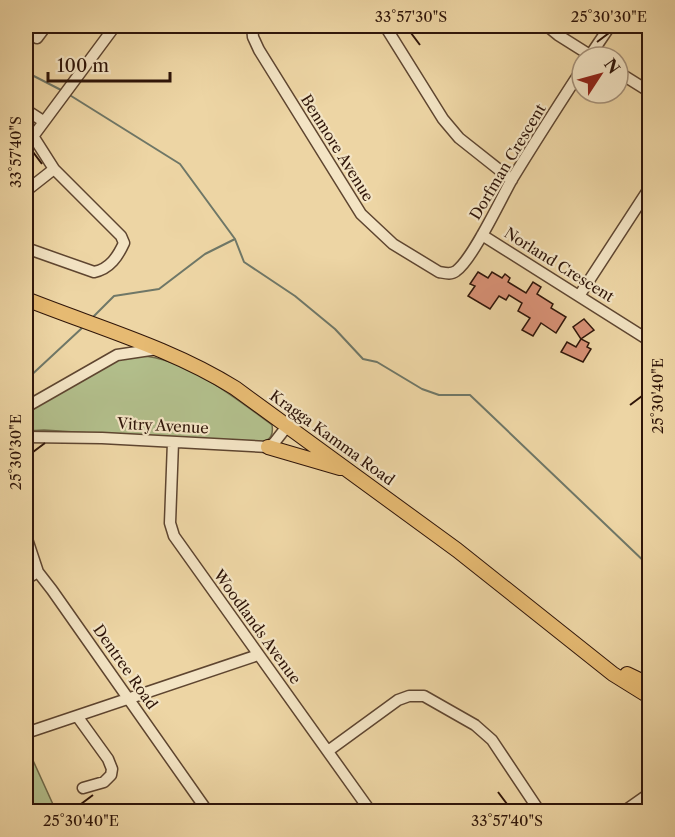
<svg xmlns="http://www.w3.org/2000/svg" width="675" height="837" font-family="'Libre Caslon Text',serif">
<rect width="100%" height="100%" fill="#edd5a4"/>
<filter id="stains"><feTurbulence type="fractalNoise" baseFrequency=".00333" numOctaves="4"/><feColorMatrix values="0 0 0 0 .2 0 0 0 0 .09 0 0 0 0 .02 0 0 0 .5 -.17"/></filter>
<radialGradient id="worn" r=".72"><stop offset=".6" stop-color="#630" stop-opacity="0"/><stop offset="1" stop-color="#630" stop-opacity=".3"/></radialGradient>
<path fill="#b2be8b" stroke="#706a4a" stroke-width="1.5" d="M141,356c45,2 96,43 131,69 3,18 -11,18 -25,18l-203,-13 -18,1v-19l87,-52z
M26,745l30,66h-30z"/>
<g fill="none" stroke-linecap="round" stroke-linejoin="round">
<path stroke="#6f7767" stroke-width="2" d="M26,72l37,19
M68,94l112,70 55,75 9,23 51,34 40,33 28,30 14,3 45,27 17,6h31l180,172
M93,317l21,-21 45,-7 46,-35 30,-15
M26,380l56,-52"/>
</g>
<path fill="#d89176" stroke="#2f1509" stroke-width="1.5" d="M478,272l10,6 4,-6 10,6 3,-4 5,4 -2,4 18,11 7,-11 8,5 -4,7 16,10 -2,4 15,9 -10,16 -15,-10 -8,13 -11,-6 8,-12 -12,-7 4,-8 -13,-8 -3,5 -7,-4 -9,13 -22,-13 7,-10 -5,-2z
M584,319l10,11 -13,9 8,4 -2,4 4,2 -8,13 -22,-10 6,-10 9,5 5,-8 -8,-12z"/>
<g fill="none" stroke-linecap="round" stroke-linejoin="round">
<defs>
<path id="minor" d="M252,26l1,11 6,13 102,164 32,30 46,28c6,1 12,3 17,-1 16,-11 44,-70 55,-90 23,-38 47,-75 71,-112
M385,26l58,93 16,19 53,42
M547,26l11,9 35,22
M37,38l9,-12
M589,57l21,-31
M618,72l32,20
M26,110l17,11
M26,146l89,-120
M26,191l28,-22
M482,235l168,106
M26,248l68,24c16,-3 24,-16 30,-29l-3,-7 -67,-67 -21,-33
M579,296l71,-109
M26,407l91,-52 40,-6
M26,437l76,1 166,9 6,-4 14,-18
M173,442l-3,81 4,13 197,276
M26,536l12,36 14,18 156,222
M26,579l12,-7
M77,716l31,43 4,10 -1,6 -7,7 -21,6
M26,733l232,-78
M328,751l70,-51 11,-4h15l51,29 17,15 48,72
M623,812l27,-19"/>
<path id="major" d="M26,299c70,28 145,49 209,89l222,162 156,124 37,23
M268,447l72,21
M627,674l23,11"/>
</defs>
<use href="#minor" stroke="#5e4530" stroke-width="13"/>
<use href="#major" stroke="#2f1509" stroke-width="16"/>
<use href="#minor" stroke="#f3e4c4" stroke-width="10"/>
<use href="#major" stroke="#e6ba72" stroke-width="14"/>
</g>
<path fill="none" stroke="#2f1509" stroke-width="2" d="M411,33l9,12M597,42l12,-9M33,152l9,12M630,405l12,-9M33,452l12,-9M498,792l9,12M81,804l12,-9"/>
<g text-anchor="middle" stroke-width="4.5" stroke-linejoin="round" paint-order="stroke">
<g font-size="15" fill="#2f1509" stroke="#f3e4c4">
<text transform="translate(337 148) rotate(58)" y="5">Benmore Avenue</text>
<text transform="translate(508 162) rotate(-59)" y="5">Dorfman Crescent</text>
<text transform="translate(559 265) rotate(32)" y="5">Norland Crescent</text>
<text transform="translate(163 426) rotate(3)" y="5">Vitry Avenue</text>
<text transform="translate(332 438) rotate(36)" y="5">Kragga Kamma Road</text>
<text transform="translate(257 627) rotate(54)" y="5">Woodlands Avenue</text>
<text transform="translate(125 667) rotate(55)" y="5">Dentree Road</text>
</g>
</g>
<rect width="675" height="837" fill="none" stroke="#edd5a4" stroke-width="66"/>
<g transform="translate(600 75) rotate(54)"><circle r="28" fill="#f3e4c4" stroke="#a59179" stroke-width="1.5"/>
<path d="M0-4.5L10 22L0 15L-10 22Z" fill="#8f2418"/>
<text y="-9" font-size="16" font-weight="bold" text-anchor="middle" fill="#2f1509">N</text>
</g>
<path d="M48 72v9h122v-9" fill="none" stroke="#2f1509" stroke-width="3"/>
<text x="57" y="72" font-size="18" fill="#2f1509" stroke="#f3e4c4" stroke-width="4.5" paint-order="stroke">100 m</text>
<rect x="33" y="33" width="609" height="771" fill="none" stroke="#2f1509" stroke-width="2"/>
<g font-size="15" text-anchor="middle" fill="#2f1509">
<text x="411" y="22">33°57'30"S</text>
<text x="609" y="22">25°30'30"E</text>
<text transform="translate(16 152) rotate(-90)" y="5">33°57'40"S</text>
<text transform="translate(658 396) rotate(-90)" y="5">25°30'40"E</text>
<text transform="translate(16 452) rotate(-90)" y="5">25°30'30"E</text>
<text x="81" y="826">25°30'40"E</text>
<text x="507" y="826">33°57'40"S</text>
</g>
<rect width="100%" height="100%" filter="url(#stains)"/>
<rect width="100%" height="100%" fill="url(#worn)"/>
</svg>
